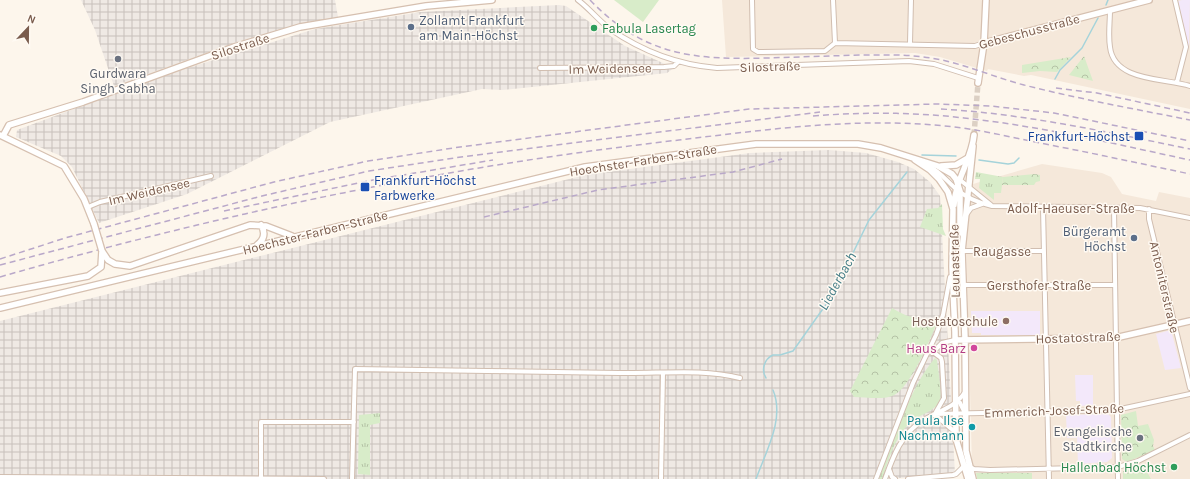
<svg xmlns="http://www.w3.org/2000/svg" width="1190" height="479" font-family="Karla,sans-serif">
<defs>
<pattern id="industrial-grid" width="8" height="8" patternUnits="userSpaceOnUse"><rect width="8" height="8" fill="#efe9e4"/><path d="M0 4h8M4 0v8" fill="none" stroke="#c7c0bb"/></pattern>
<pattern id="grass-tufts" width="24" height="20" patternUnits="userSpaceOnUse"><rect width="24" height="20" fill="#d8ecc9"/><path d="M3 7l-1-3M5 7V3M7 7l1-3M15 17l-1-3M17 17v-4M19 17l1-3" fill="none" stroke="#b4c2a5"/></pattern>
<pattern id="park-crowns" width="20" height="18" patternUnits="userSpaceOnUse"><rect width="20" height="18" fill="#d8ecc9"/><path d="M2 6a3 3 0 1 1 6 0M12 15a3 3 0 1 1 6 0" fill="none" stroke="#b4c2a5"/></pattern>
</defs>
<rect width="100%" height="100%" fill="#fdf6ec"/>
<path fill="#f5e8da" d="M722,0h468v109l-159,-34 -7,1 -36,-7 -1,2 -47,-14 -25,-4 -189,4z
M1042,164l60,9 9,4 11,17 34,7 3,-9 31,6v281h-158l-1,-6h-55l-4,-7 -7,-267 8,-15z"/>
<path fill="url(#industrial-grid)" d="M81,0h254l3,17 -98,24 -126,45 -19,-56z
M559,5l7,1 59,40 49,22 -7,5 -165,17 -20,-1 -152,33 -143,72 -88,29 -27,-56 -11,-11 -45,-19 1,-7 151,-56 147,-45 106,-17z
M829,150l37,3 32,9 16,7 16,13 10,14 15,278 -69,5h-886v-158l585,-146 165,-22z"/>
<path fill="#f3e8fa" d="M1182,0h8l-1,49 -11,-48z
M971,311h69v24h-59v-2h-9z
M1171,330l10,38 -16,2 -9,-36z
M1075,375h18v30l-13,1v-5h-4z
M1108,414l3,3 1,41 -5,4 -29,2 -1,-26h-10l-1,-23z"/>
<path fill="url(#grass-tufts)" d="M976,172l27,5 -2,16h-7v7l-15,-12 1,-9h-5z
M942,204l1,25 3,7 -26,-9 7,-18 11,-1z
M935,358l2,2c1,10 6,34 2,43 -5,8 -20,12 -28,19 -16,14 -22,37 -29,57h-3c13,-36 31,-92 56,-121z
M380,413v10l-10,2v50l-12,-1 1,-59z"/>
<path fill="url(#park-crowns)" d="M1084,56l9,25 -24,-6z
M1071,57l-14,15 -17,-1 -18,2v-8z
M1035,174l5,1v6l-4,1 -2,3h-32l1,-8z
M892,308c14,9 29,13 46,12 -7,18 -29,71 -46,76 -11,4 -27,1 -38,1l-4,-6z
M1136,411l2,15 10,-2 6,16 -1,6 2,4 -28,12 -5,-3 -1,-44z
M1143,465l8,14h-28v-8z
M976,473h56v6h-55z"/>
<path fill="#d8ecc9" d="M614,0h45l-16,22z"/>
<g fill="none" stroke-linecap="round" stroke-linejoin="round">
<path stroke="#a5d3da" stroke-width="1.5" d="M1106,5l2,-5
M1055,79l5,-9 22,-22 16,-30
M922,155l34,1
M979,160l29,4 6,-1 5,-5
M766,378c-5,-8 -2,-19 7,-23h7l13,-4 39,-55 37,-76 38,-48
M756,479c10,-28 29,-60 17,-89"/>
<path stroke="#dcd0c4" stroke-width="5.5" stroke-dasharray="5.5 3" stroke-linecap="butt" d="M974,135l4,-52"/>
<defs>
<path id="street" d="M578,0c12,9 20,20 32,29 32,22 69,36 107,39l192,-7 25,3 44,14
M752,0l1,49 5,3 67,-1 10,-8
M833,0l2,43
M1175,0l11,47 -9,35
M1110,10c0,12 -2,25 0,37 4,35 55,31 80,39
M835,43l140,3 9,-3
M910,43l1,-43
M540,68l124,-1 10,-1 4,-4
M929,166c11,6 17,14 26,22 10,9 24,15 37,18l148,2 50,10
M959,179l32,26
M88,207l12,-5 111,-26
M1043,208l6,271
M1114,208l4,271
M1149,209v10l41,169
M966,215l5,-7 11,-4
M962,251h81
M963,285h151
M933,352l8,6 1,4 2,36 -8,14
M932,353l10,-10 13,-3
M958,399l7,14
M934,414l182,-4 74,-16
M934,414l21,18
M970,467l4,2 16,1 128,-3 20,-6 52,-26
M889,469l3,8 3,2
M0,477l324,2
M261,479v-57h93
M352,479l3,-110c88,1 176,3 264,4 40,1 82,-5 121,5
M661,479l2,-106
M876,479l37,-96 23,-48 7,-20 7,-38
M885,479c8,-22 16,-45 37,-58 16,-10 33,-13 43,-29
M908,479l45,-4 3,-1 7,-7"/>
<path id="secondary" d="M984,43l165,-43
M978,83l6,-40 2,-43
M0,135l64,31 20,33 10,25
M3,136l6,-11 74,-23 151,-55 66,-20 126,-21 66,-6
M915,160l15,10 9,9 9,13 5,17 -1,58 3,65 1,107 12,40
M941,166l15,-1 12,-7
M954,205c1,-25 18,-46 20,-70
M257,245c7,-5 9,-12 4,-20
M102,251l6,9 7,4 15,2 120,-41 16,1 26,10
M0,293l88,-17 13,-9 1,-16
M0,308l585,-141 171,-23h102l23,4 57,18 14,8 4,5 4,12v34l3,10
M955,340l160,-2 75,-17
M973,479l-7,-28 -1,-112 -3,-88 11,-105"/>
</defs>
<use href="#street" stroke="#d1beb0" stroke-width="6"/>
<use href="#secondary" stroke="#d6c0b0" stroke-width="8"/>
<use href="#street" stroke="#fff" stroke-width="4"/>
<use href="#secondary" stroke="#fff" stroke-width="5.5"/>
<path stroke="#b9a8c9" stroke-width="1.5" stroke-dasharray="6 4" stroke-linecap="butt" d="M590,0c54,56 104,60 178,58 30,-1 60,-2 91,-3 24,0 48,-1 72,3 32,5 62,19 93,27 55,14 111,24 166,35
M1056,88l41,5 93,20
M941,109c85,5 166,23 249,40
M813,116c50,-4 101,-4 151,2 76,8 151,26 226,42
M224,211l149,-31 120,-20
M484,217l114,-27 135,-18 49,-13
M0,259l65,-21 209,-56 94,-21 92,-14 289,-38 188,-5 53,2 64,7 136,28
M0,265l262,-69 107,-25 92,-14 359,-45
M0,277c222,-64 449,-111 679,-137 84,-10 170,-22 254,-15 35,2 68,10 102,17 52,10 103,21 155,32"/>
<defs>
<path id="secondary-bridge" d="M94,224l8,27"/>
</defs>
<use href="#secondary-bridge" stroke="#d6c0b0" stroke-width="8" stroke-linecap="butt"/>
<use href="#secondary-bridge" stroke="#fff" stroke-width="5.5"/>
</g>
<g fill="#5c6f8a" stroke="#fffaf3" stroke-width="1.5">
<circle cx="411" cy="27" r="4"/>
<circle cx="1134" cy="238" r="4"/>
</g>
<g fill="#2e9e5b" stroke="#fffaf3" stroke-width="1.5">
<circle cx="594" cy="28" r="4"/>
<circle cx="1174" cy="467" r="4"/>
</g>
<g fill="#6b7280" stroke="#fffaf3" stroke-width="1.5">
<circle cx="118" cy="59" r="4"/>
<circle cx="1140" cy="438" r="4"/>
</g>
<g fill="#1a4fb4" stroke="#fffaf3" stroke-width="1.5">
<rect x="1134" y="131" width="10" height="10" rx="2"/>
<rect x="360" y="182" width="10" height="10" rx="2"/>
</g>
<circle fill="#8d6e63" stroke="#fffaf3" stroke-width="1.5" cx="1006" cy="321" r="4"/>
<circle fill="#d1479c" stroke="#fffaf3" stroke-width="1.5" cx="974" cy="348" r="4"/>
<circle fill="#0f9aa8" stroke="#fffaf3" stroke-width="1.5" cx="972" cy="427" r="4"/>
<g text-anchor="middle" stroke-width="3" stroke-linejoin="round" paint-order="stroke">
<g font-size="13" fill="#4e5e75" stroke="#fffaf3" text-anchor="start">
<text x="419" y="25">Zollamt Frankfurt<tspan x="419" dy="15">am Main-Höchst</tspan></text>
<text x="1126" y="236" text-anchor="end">Bürgeramt<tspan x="1126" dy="15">Höchst</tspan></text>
</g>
<g font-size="13" fill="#27864d" stroke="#fffaf3" text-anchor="start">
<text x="602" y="33">Fabula Lasertag</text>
<text x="1166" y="472" text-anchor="end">Hallenbad Höchst</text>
</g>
<g font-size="13" fill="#7a5c4d" stroke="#fffaf3">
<text transform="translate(1029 31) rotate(-15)" y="5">Gebeschusstraße</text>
<text transform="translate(240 46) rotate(-18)" y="5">Silostraße</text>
<text transform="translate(770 66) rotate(-2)" y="5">Silostraße</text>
<text transform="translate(610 68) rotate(-1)" y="5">Im Weidensee</text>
<text transform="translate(643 160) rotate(-9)" y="5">Hoechster-Farben-Straße</text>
<text transform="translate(149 191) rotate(-13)" y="5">Im Weidensee</text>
<text x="1071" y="213">Adolf-Haeuser-Straße</text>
<text transform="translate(315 232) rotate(-14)" y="5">Hoechster-Farben-Straße</text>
<text x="1002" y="256">Raugasse</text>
<text transform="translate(954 261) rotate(-91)" y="5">Leunastraße</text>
<text x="1039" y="290">Gersthofer Straße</text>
<text transform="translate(1165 287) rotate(77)" y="5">Antoniterstraße</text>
<text transform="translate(1078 337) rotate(-2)" y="5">Hostatostraße</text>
<text transform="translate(1054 410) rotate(-2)" y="5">Emmerich-Josef-Straße</text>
</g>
<g font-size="13" fill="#5b616d" stroke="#fffaf3">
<text x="118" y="78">Gurdwara<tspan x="118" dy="15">Singh Sabha</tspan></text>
<text x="1132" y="436" text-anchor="end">Evangelische<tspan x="1132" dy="15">Stadtkirche</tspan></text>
</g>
<g font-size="13" fill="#164399" stroke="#fffaf3" text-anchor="end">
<text x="1130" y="141">Frankfurt-Höchst</text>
<text x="374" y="185" text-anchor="start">Frankfurt-Höchst<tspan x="374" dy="15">Farbwerke</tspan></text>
</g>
<g font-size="13" fill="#785e54" stroke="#fffaf3" text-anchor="end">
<text x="998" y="326">Hostatoschule</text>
</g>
<g font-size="13" fill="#b23c85" stroke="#fffaf3" text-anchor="end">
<text x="966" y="353">Haus Barz</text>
</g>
<g font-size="13" fill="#0d838f" stroke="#fffaf3" text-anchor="end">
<text x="964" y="425">Paula Ilse<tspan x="964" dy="15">Nachmann</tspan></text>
</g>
<g font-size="14" font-style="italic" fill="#437c86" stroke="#fffaf3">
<text transform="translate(837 281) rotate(-61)" y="5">Liederbach</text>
</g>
</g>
<g transform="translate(28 28) rotate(22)" stroke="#fffaf3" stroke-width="3" paint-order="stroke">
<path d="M0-3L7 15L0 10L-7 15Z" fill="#7a5c4d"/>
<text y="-6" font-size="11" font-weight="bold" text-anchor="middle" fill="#7a5c4d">N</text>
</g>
</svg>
